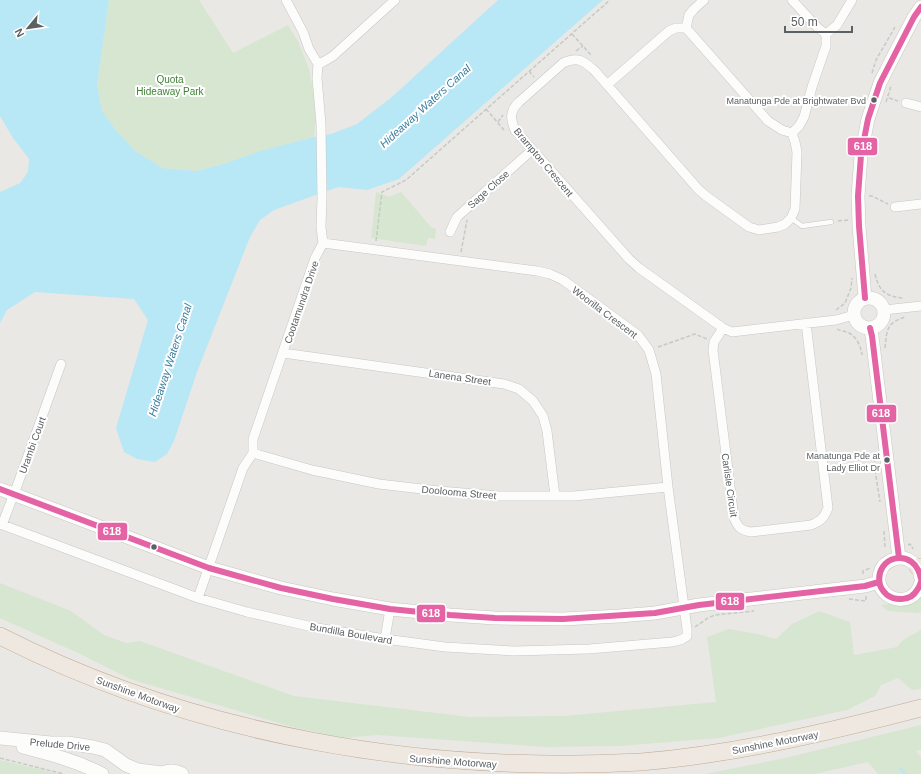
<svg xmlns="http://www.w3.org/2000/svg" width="921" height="774" font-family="Arial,sans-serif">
<rect width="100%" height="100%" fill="#eae8e5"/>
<path fill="#d7e6d0" d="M109,0h90l34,53 55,-28 10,16 11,28 5,25 2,27 -2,16 -54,14 -34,12 -29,8 -35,-3 -28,-18 -19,-21 -13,-18 -5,-26z
M376,192l13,5 12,-5 30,35 5,2 -1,10 -7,-1 -2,8 -55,-8z
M0,583l71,28 33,24 22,8 14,-2 154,55 176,21 93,-1 153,-14 -9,-65 22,-8 29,5 18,5 16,-15 27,-13 31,11 4,33 43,-8 6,-7 18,-10v59l-9,1 -14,-12 -17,7 -6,11 -28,14 -128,28 -99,8 -75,1 -168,-12 -33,3 -52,-11 -162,-48 -50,-25 -80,-36z
M921,597v15l-4,1 -29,-2 -7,-6c9,-2 12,1 20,1 8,0 14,-3 20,-9z
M921,725v25l-5,1 5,6v17h-43l-10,-12 -54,12h-109l76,-15z
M0,760l61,14h-61z"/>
<path fill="#b8e7f6" d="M0,0h109l-12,85 5,26 13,18 19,21 28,18 35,3 29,-8 34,-12 54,-14 17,-3 26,-10 36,-28 105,-96h105l-204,179 -32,11 -29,-3 -64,23 -14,10 -10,17 -53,135 -23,69 -7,13 -12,8 -18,-3 -13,-7 -8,-24 32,-108 -14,-21 -99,-7 -28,18 -7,13v-131l20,-9 8,-11 1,-13 -16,-21 -13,-22z"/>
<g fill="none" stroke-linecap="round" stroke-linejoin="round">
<path stroke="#b8e7f6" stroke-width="2.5" d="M900,768l5,6"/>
<defs>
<path id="lane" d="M791,218l11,8 29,-4"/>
<path id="street" d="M792,0l26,28 8,6
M686,28l82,93 14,9 10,3
M318,64l5,-2 10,-6 62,-56
M607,85l62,-54 7,-3h10l3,-13 5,-6 10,-9
M906,103l15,4
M792,133l3,9 2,10 -2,57 -4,9 -6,6 -7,3 -19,3 -10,-3 -43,-31 -8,-7 -103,-118c-11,-10 -17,-15 -32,-8l-44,39c-9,9 -9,16 -4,28l114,129 10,9 84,60 9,4 104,-12 18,-5
M792,133l7,-7 5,-9 8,-30 14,-41v-12l11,-9 15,-25
M895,207l26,-3
M450,232l7,-15 75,-67
M884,310l37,-4
M723,328l-9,14 -1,8 21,168c4,9 6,12 17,14l60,-7c10,-4 13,-7 17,-17l-22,-185
M283,353l221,31 15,5 14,12 10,15 4,15 8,65
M253,453l59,17 67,14 60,7 60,5h75l94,-9
M0,524l198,74 49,14 70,16 68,11 60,8 69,4 75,-2 83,-7c5,-1 11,-2 15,-6v-7l-19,-142 -12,-113 -7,-24 -11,-15 -75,-55 -13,-6 -13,-3 -214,-28
M2,525l15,-39 44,-122
M198,598l45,-130 10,-15v-14l62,-181 8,-15 -2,-16 1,-29 -1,-74 -4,-46 1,-14 -9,-15 -6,-17 -17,-32
M385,639l5,-30"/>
<path id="secondary" d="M854 313a15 15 0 1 1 30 0a15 15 0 1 1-30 0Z
M865,298l-6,-72 -1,-30 3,-41 7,-36 12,-36 12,-24 22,-42 7,-10
M870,328l2,8 27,222
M0,489l209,79 72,20 52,11 57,10 60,6 45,3 68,1 56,-3 36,-3 44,-8 166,-19 14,-4
M921,579c-1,-14 -15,-26 -29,-19 -5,2 -9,5 -11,10 -12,27 32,44 40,12
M0,738l51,5h17l25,4 12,3 21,15 12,5 24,3
M23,747c27,7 54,14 79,27
M160,774c8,-4 15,-4 22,0"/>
<path id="highway" d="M918,567h3
M0,636c197,100 421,138 641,126 95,-8 188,-30 280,-54"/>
</defs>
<use href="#lane" stroke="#c6c6c6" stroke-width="5.5"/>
<use href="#street" stroke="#c6c6c6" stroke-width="10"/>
<use href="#secondary" stroke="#c6c6c6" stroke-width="14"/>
<use href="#highway" stroke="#c1aa92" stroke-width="18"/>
<path stroke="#c4cac6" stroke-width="1.5" stroke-dasharray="4 2" stroke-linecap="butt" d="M572,34l19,21
M576,51l7,-5
M529,71l5,6
M872,73l4,-13 19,-33
M889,98l9,3
M886,102l5,-16
M486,109l18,21
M498,122l5,-7
M869,196h3l16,8
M838,221l10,-1
M376,241l6,-49 24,-12 204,-180
M461,252l6,-32
M875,274c4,17 11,23 29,24
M836,310l9,-7 6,-15 1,-10
M837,329c3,2 8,2 12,4 8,4 12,14 13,22
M658,347l37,-13 12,5
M885,348c2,-18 1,-25 20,-31
M874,452l1,18 5,32
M884,531l1,17
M908,545l2,-1 3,5
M863,574v-3l7,-3
M849,599l17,2v-5
M695,627l13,-9 7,-3 39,-4
M0,758l64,16"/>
<use href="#lane" stroke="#fcfcfb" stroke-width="4.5"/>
<use href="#street" stroke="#fcfcfb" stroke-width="9"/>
<use href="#secondary" stroke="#fcfcfb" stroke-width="13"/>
<use href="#highway" stroke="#eee8e0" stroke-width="17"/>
<defs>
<path id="bus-1" d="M865,298l-6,-72 -1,-30 3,-41 7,-36 12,-36 34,-66 7,-10
M870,328l2,8 27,222
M0,489l209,79 72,20 52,11 57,10 60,6 45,3 68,1 92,-6 44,-8 166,-19 14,-4
M921,579c-6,-34 -48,-23 -41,6 1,4 4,7 7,10 9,6 24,6 30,-5 2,-2 3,-5 4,-8"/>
</defs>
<use href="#bus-1" stroke="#fff" stroke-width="9"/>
<use href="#bus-1" stroke="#e463a4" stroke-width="6"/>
</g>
<g fill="#5b6063" stroke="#fff" stroke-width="1.5">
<circle cx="874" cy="100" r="3.5"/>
<circle cx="887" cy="460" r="3.5"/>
<circle cx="154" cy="547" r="3.5"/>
</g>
<g text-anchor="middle" stroke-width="4" stroke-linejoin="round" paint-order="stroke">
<g font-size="9" fill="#5b6063" stroke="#fff" text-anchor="end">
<text x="866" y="104">Manatunga Pde at Brightwater Bvd</text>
<text x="880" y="459">Manatunga Pde at<tspan x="880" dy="12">Lady Elliot Dr</tspan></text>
</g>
<g font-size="10" fill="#408035" stroke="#fff">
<text x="170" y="83">Quota<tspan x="170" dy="12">Hideaway Park</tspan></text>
</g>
<g font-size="10" fill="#5b6063" stroke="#fff">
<text transform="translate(544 162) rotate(50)" y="4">Brampton Crescent</text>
<text transform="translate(488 189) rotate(-42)" y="4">Sage Close</text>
<text transform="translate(301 302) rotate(-71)" y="4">Cootamundra Drive</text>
<text transform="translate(605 312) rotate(37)" y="4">Woorilla Crescent</text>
<text transform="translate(460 377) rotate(8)" y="4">Lanena Street</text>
<text transform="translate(32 445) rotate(-70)" y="4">Urambi Court</text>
<text transform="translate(730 485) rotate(82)" y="4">Carlisle Circuit</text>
<text transform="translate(459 492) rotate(5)" y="4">Doolooma Street</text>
<text transform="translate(351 633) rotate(10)" y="4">Bundilla Boulevard</text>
<text transform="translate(138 694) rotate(20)" y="4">Sunshine Motorway</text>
<text transform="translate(775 742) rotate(-11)" y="4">Sunshine Motorway</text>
<text transform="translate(60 744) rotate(5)" y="4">Prelude Drive</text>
<text transform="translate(453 761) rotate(4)" y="4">Sunshine Motorway</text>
</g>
<g font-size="11" font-style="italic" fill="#3b7e9d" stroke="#fff">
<text transform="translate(425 106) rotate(-42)" y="4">Hideaway Waters Canal</text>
<text transform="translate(170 360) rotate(-72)" y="4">Hideaway Waters Canal</text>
</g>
</g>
<g stroke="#fff" stroke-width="1.5">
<rect x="847" y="137" width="31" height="19" rx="4" fill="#e463a4"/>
<rect x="866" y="404" width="31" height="19" rx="4" fill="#e463a4"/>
<rect x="97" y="522" width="31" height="19" rx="4" fill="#e463a4"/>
<rect x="715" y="592" width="30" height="19" rx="4" fill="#e463a4"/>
<rect x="416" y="604" width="30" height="19" rx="4" fill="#e463a4"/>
</g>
<g font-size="11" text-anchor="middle" font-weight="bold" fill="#fff">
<text x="863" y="150">618</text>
<text x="881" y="417">618</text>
<text x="112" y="535">618</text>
<text x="730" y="605">618</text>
<text x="431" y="617">618</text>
</g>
<g transform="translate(28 28) rotate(241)" stroke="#ffffff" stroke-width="3" paint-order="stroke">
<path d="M0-3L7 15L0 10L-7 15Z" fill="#5b6063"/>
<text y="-6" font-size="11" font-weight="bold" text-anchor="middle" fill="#5b6063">N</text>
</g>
<path d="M785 26v6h67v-6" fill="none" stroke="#5b6063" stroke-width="2"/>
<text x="791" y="26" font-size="12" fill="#5b6063" stroke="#ffffff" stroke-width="3" paint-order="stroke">50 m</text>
</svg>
